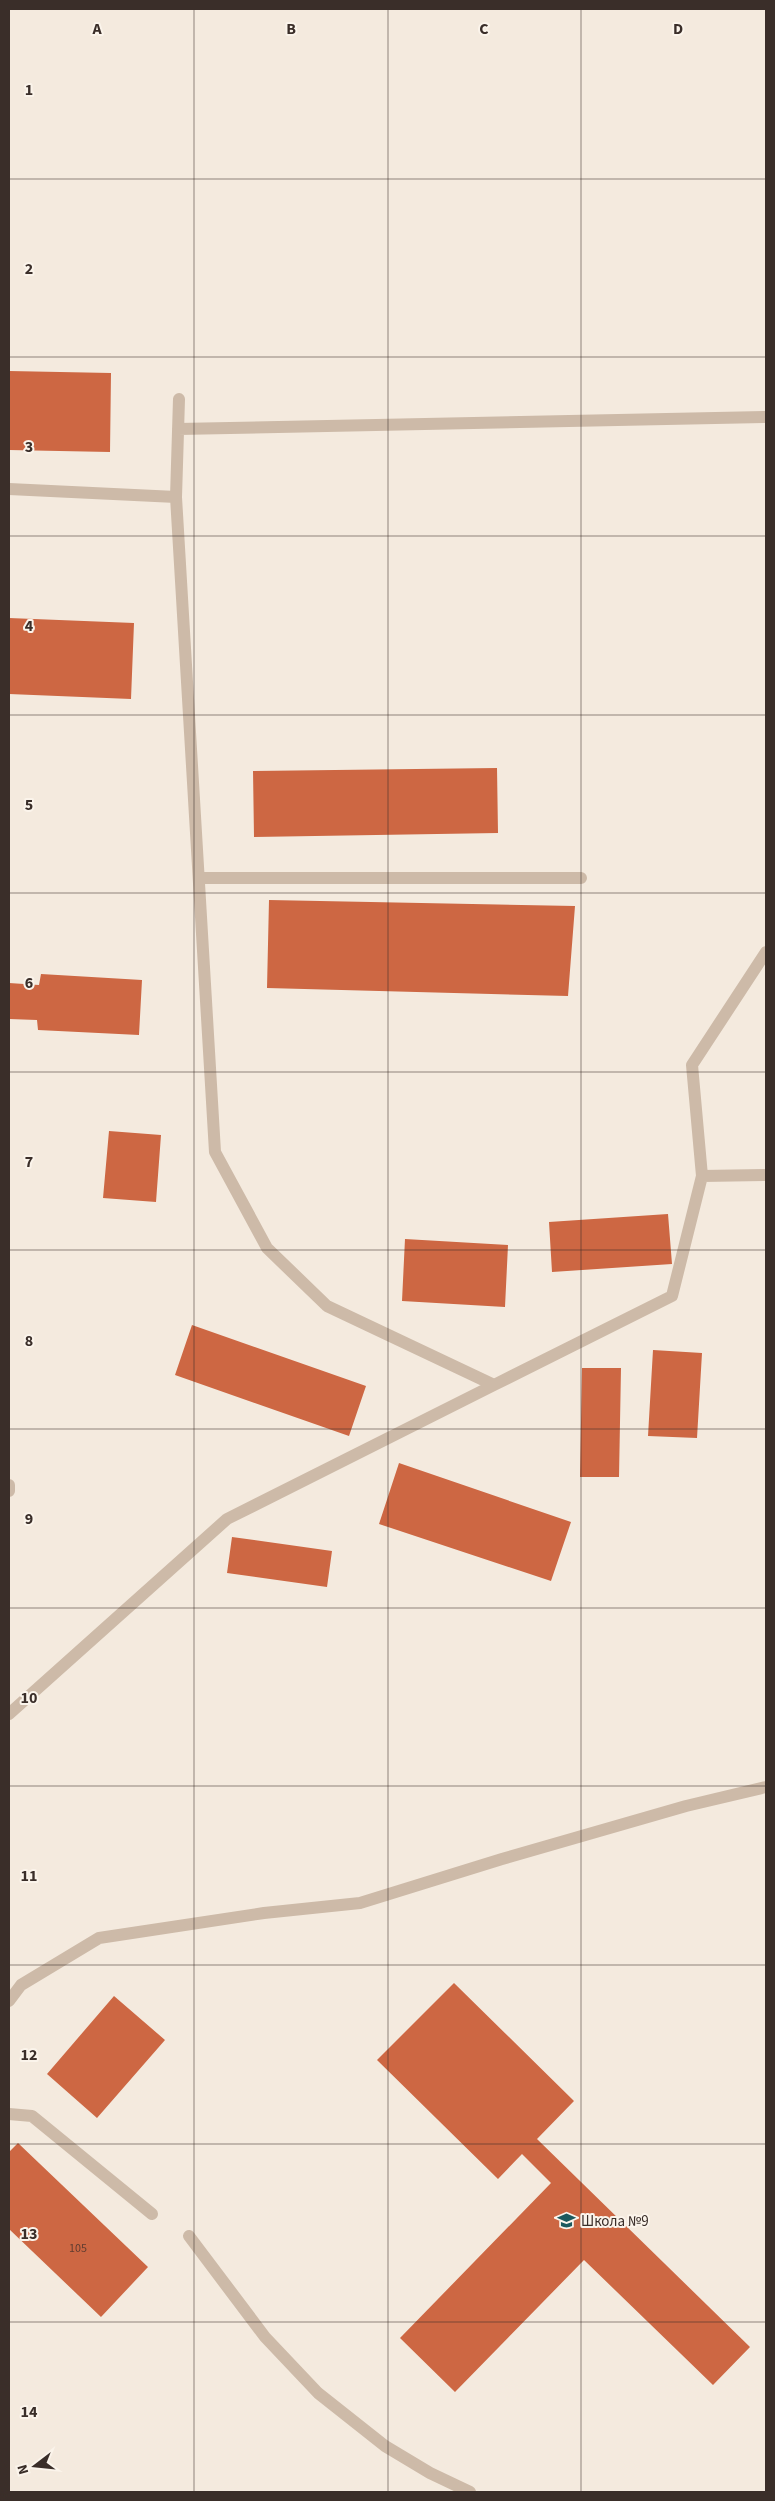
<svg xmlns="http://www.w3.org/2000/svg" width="775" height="2501" font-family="'Source Sans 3',sans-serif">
<rect width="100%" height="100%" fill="#f4eade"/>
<path fill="#cd6743" d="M9,371l102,2 -1,79 -101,-2z
M9,618l125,5 -3,76 -122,-5z
M497,768l1,65 -244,4 -1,-66z
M269,900l306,6 -7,90 -301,-8z
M41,974l101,6 -3,55 -101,-5 -1,-10 -28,-1v-36l30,2z
M109,1131l52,4 -5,67 -53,-4z
M668,1214l4,50 -120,8 -3,-50z
M405,1239l103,6 -3,62 -103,-6z
M192,1325l174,61 -17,50 -174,-61z
M653,1350l49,3 -5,85 -49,-2z
M582,1368h39l-2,109h-39z
M399,1463l172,59 -20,59 -172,-57z
M232,1537l100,14 -5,36 -100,-14z
M454,1983l120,118 -37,38 213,208 -37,38 -129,-125 -129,132 -55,-54 151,-155 -29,-29 -24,25 -121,-119z
M114,1996l51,44 -68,78 -50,-44z
M18,2143l130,124 -47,50 -92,-88v-77z"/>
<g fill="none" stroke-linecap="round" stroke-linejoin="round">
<path stroke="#cdbaa8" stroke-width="12" d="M179,399l-3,98 39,655 52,96 60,58 167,79 178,-89 30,-120 -10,-111 74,-113
M178,429l588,-12
M9,489l167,8
M199,878h382
M702,1176l64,-1
M9,1485v6
M9,1714l218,-195 267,-134
M9,2001l12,-16 78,-47 165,-25 96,-10 142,-44 184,-53 80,-19
M9,2114l23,2 120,98
M189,2236l76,101 53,56 67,53 45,27 40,19"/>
</g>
<path fill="none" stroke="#3a2e29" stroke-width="1" stroke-opacity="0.55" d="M194,9v2483M388,9v2483M581,9v2483M9,179h757M9,357h757M9,536h757M9,715h757M9,893h757M9,1072h757M9,1250h757M9,1429h757M9,1608h757M9,1786h757M9,1965h757M9,2144h757M9,2322h757"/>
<defs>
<symbol id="school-bare" viewBox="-9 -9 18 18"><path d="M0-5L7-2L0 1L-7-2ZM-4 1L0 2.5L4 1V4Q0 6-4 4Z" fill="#1c595e" stroke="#fbf4eb" stroke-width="2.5" paint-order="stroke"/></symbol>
</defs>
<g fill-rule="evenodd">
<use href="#school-bare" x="554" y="2208" width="25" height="25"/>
</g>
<g text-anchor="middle" stroke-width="4" stroke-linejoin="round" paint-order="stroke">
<g font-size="12" fill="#5f3c30">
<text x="78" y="2252">105</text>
</g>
<g font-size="15" fill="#3a2e29" stroke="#fbf4eb" text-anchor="start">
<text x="581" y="2226">Школа №9</text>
</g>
</g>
<g font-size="16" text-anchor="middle" font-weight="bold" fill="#3a2e29" stroke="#fbf4eb" stroke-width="4" stroke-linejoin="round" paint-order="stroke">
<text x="97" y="34">A</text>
<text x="291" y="34">B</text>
<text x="484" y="34">C</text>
<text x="678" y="34">D</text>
<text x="29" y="95">1</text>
<text x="29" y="274">2</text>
<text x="29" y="452">3</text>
<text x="29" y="631">4</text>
<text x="29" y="810">5</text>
<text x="29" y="988">6</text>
<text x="29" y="1167">7</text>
<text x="29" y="1346">8</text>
<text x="29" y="1524">9</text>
<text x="29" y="1703">10</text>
<text x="29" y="1881">11</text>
<text x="29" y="2060">12</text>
<text x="29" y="2239">13</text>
<text x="29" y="2417">14</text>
</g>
<rect width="775" height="2501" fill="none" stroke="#3a2e29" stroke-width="20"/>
<g transform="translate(35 2466) rotate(254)" stroke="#fbf4eb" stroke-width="4" paint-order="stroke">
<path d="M0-4L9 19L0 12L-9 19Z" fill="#3a2e29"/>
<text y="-8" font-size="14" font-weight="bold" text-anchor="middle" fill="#3a2e29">N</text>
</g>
</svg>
